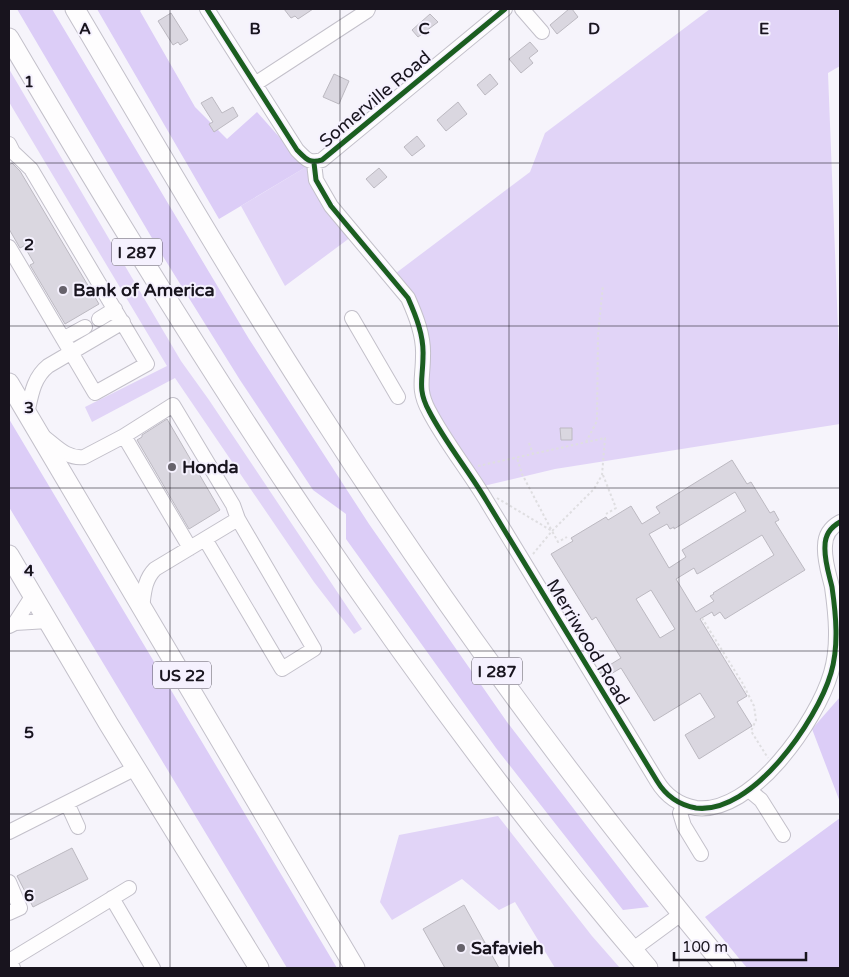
<svg xmlns="http://www.w3.org/2000/svg" width="849" height="977" font-family="'Varela Round',sans-serif">
<rect width="100%" height="100%" fill="#f6f4fb"/>
<path fill="#e1d4f7" d="M710,9h130v57l-12,7 12,307v44l-285,45 -80,19 -52,-89 -5,-80 -26,-43 138,-104 15,-39z
M9,69l172,292 28,39 153,229 -8,5 -40,-52 -139,-204 -83,44 -7,-15 82,-41 -158,-264z
M306,167l22,42 23,28 -66,49 -44,-80z
M498,816l94,120 28,32h-65l-40,-66 -16,8 -37,-31 -70,41 -12,-18 19,-67z"/>
<path fill="#dccdf7" d="M17,9h35l197,330 120,185 138,198 142,185 -26,3 -127,-162 -150,-209v-25l-33,-24 -73,-110 -81,-130z
M97,9h45l-2,2 55,96 32,32 30,-27 49,55 -87,52z
M9,419l328,549h-50l-278,-461z
M840,697v105l-28,-73z
M840,818v150h-93l-42,-51z"/>
<path fill="#dad7e0" stroke="#bcb9c1" fill-rule="evenodd" d="M284,9h29l-15,10 -3,-3 -4,2z
M569,9h3l6,8 -21,17 -7,-9z
M171,13l17,27 -8,5 -2,-3 -5,3 -15,-24z
M430,14l8,8 -20,15 -6,-7z
M530,42l8,9 -9,7 4,5 -12,10 -12,-14z
M334,74l15,7 -10,23 -16,-7z
M490,74l8,10 -13,11 -8,-10z
M212,97l10,16 11,-6 5,9 -24,16 -5,-8 4,-2 -12,-19z
M458,102l9,12 -21,17 -9,-11z
M417,136l8,10 -13,10 -8,-9z
M12,163l8,8 79,133 -34,20 -35,-59 4,-2 -10,-17 -4,2 -11,-19v-64z
M379,168l8,9 -13,11 -8,-9z
M167,419l53,91 -31,19 -52,-89 5,-3v-2z
M560,428h12v12h-11z
M732,460l15,24 4,-2 19,31 4,-2 5,9 -4,2 30,48 -80,49 -5,-7 -6,4 -2,-4 -12,7 47,77 -10,6 15,24 -53,33 -14,-24 30,-18 -15,-24 -46,28 -33,-53 -17,10 -4,-7 21,-13 -25,-41 -4,3 -41,-66 22,-13 -2,-3 35,-21 2,3 23,-14 11,18 18,-11 -4,-6zM735,492l11,19 -64,39 4,7 -17,11 -20,-34 18,-10 3,5 4,-2v2zM762,535l12,20 -61,38 1,1 -4,2 4,5 -18,11 -20,-33 18,-11 3,6 4,-2zM651,590l24,39 -15,9 -24,-39z
M72,848l16,31 -55,28 -16,-31z
M464,905l35,63h-54l-22,-39z"/>
<g fill="none" stroke-linecap="round" stroke-linejoin="round">
<defs>
<path id="minor" d="M207,9l90,141c9,9 12,14 25,10l183,-151
M522,9l20,23
M255,84l112,-73 1,-2
M9,144l4,8 18,17 116,195 -52,29 -86,-146
M314,163l2,17 15,26 77,92c8,18 16,38 15,58 0,23 -6,33 6,55 16,31 39,59 57,89 57,94 114,188 171,281 9,15 22,24 39,27 56,7 121,-87 135,-135 8,-27 5,-58 1,-86 -3,-13 -8,-27 -7,-41 0,-11 6,-19 15,-24
M352,318l46,79
M99,319l16,-10
M63,339l22,-12
M27,414c4,-18 6,-36 21,-48l75,-44
M44,437c13,10 23,22 40,20l40,-21
M205,539l77,130 32,-20 -76,-130
M142,608c2,-14 2,-28 13,-39l83,-50 -5,-14 -60,-100 -49,31 66,112
M15,623l18,-28
M9,626l6,-3 33,-2
M749,790l12,10 22,35
M67,803l11,24
M684,805l-4,8 4,13 17,28
M9,832l127,-64
M9,882l11,26 -11,5
M112,898l41,70
M632,950l49,-36
M13,968l-4,-7 120,-73"/>
<path id="highway" d="M75,9c81,137 161,275 248,409 123,191 258,375 403,550
M9,38c191,324 394,643 639,930
M9,383l346,585
M9,555l99,168 151,245"/>
</defs>
<use href="#minor" stroke="#c3c0ca" stroke-width="16"/>
<use href="#highway" stroke="#c3c0ca" stroke-width="21"/>
<path stroke="#dfdee1" stroke-width="2" stroke-dasharray="2.5 2.5" stroke-linecap="butt" d="M586,442l11,-21 1,-86 5,-50
M529,443l4,11
M478,466l127,-28 -3,37 -8,14 -42,42 -30,-57 -5,-16
M603,475l13,33 -10,6
M497,498l55,33 6,11 9,-5
M533,554l19,-23
M702,618l41,66 11,22 2,14 -5,11 17,27"/>
<use href="#minor" stroke="#fefdfe" stroke-width="14"/>
<use href="#highway" stroke="#fefdfe" stroke-width="19"/>
<defs>
<path id="cycleway" d="M207,9l90,141c9,9 12,14 25,10l183,-151
M314,163l2,17 15,26 77,92c8,18 16,38 15,58 0,23 -6,33 6,55 16,31 39,59 57,89 57,94 114,188 171,281 9,15 22,24 39,27 56,7 121,-87 135,-135 8,-27 5,-58 1,-86 -3,-13 -8,-27 -7,-41 0,-11 6,-19 15,-24"/>
</defs>
<use href="#cycleway" stroke="#f5f1fe" stroke-width="8"/>
<use href="#cycleway" stroke="#1b5e20" stroke-width="5"/>
</g>
<path fill="none" stroke="#18141e" stroke-width="1" stroke-opacity="0.55" d="M170,9v959M340,9v959M509,9v959M679,9v959M9,163h831M9,326h831M9,488h831M9,651h831M9,814h831"/>
<g fill="#66626b" stroke="#f5f1fe" stroke-width="2">
<circle cx="63" cy="290" r="5"/>
<circle cx="172" cy="467" r="5"/>
<circle cx="461" cy="948" r="5"/>
</g>
<g text-anchor="middle" stroke-width="4" stroke-linejoin="round" paint-order="stroke">
<g fill="#f5f1fe" stroke="#5a5661" stroke-width="1">
<rect x="112" y="238.5" width="50" height="27" rx="4"/>
<rect x="472" y="657.5" width="50" height="27" rx="4"/>
<rect x="153" y="661.5" width="58" height="27" rx="4"/>
</g>
<g font-size="16" font-weight="bold" fill="#18141e">
<text x="137" y="258">I 287</text>
<text x="497" y="677">I 287</text>
<text x="182" y="681">US 22</text>
</g>
<g font-size="18" fill="#18141e" stroke="#f5f1fe">
<text transform="translate(375 99) rotate(-40)" y="6">Somerville Road</text>
<text transform="translate(588 642) rotate(59)" y="6">Merriwood Road</text>
</g>
<g font-size="18" font-weight="bold" fill="#18141e" stroke="#f5f1fe" text-anchor="start">
<text x="73" y="296">Bank of America</text>
<text x="182" y="473">Honda</text>
<text x="471" y="954">Safavieh</text>
</g>
</g>
<g font-size="16" text-anchor="middle" font-weight="bold" fill="#18141e" stroke="#f5f1fe" stroke-width="4" stroke-linejoin="round" paint-order="stroke">
<text x="85" y="34">A</text>
<text x="255" y="34">B</text>
<text x="424" y="34">C</text>
<text x="594" y="34">D</text>
<text x="764" y="34">E</text>
<text x="29" y="87">1</text>
<text x="29" y="250">2</text>
<text x="29" y="413">3</text>
<text x="29" y="576">4</text>
<text x="29" y="738">5</text>
<text x="29" y="901">6</text>
</g>
<rect width="849" height="977" fill="none" stroke="#18141e" stroke-width="20"/>
<path d="M674 952v8h132v-8" fill="none" stroke="#18141e" stroke-width="2.5"/>
<text x="682" y="952" font-size="15" fill="#18141e" stroke="#f5f1fe" stroke-width="4" paint-order="stroke">100 m</text>
</svg>
